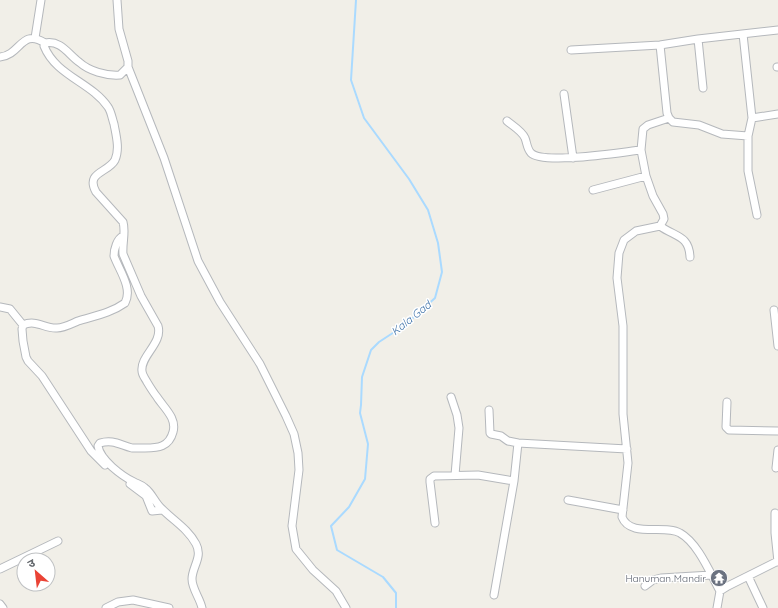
<svg xmlns="http://www.w3.org/2000/svg" width="778" height="608" font-family="Quicksand,'Noto Sans Devanagari',sans-serif">
<rect width="100%" height="100%" fill="#f1efe8"/>
<g fill="none" stroke-linecap="round" stroke-linejoin="round">
<path stroke="#aadaff" stroke-width="2" d="M356,0l-5,80 13,38 45,61 19,31 10,33 4,29 -7,26 -30,27 -26,17 -8,8 -9,27 -1,28 -1,8 8,31 -3,35 -16,28 -18,19 6,24 46,27 13,16v15"/>
<defs>
<path id="minor" d="M117,0l2,29 9,32v6l-8,8c-14,1 -31,-4 -41,-13 -11,-8 -18,-22 -34,-19l-1,3c12,30 47,36 64,61 3,4 4,11 6,17 2,11 6,25 1,36 -7,13 -30,12 -19,32l27,30c3,10 -1,21 0,32l18,42 17,30c5,17 -18,30 -16,45 0,4 3,7 5,11 3,5 6,10 10,15 7,11 20,21 16,35 -4,15 -15,16 -28,16 -4,0 -9,0 -13,0 -12,-3 -19,-9 -32,-5l-2,3c2,14 24,30 36,36 4,2 8,3 11,6 7,5 10,15 17,21 12,12 26,20 34,35 7,13 -4,23 -4,35 0,10 8,19 10,29
M743,34l9,84 26,-4
M35,38l6,-38
M698,39l5,49
M660,45l7,68 2,5 4,4 26,3 23,9 26,2
M571,50l89,-5 38,-6 80,-9
M0,57c21,-2 21,-29 45,-14
M128,67l36,91 34,103 22,41 40,62 26,52 8,18 4,19 1,17 -7,56 4,23 17,21 23,21 10,17
M777,67h1
M564,94l9,64
M752,118l-4,18v35l9,44
M507,121c6,5 15,10 18,17 2,5 2,11 6,15 12,12 91,-1 110,-3l2,-21 5,-4 21,-7
M646,176l7,20 10,18 1,5 -4,7 -24,5 -12,9 -5,13 -2,25 6,48v88l5,49 -6,54c8,21 43,7 58,16 18,10 30,40 40,58
M593,190l53,-14 -5,-26
M660,226c15,11 29,9 30,31
M0,307l10,2 13,16
M774,310l4,36
M451,397l6,18 2,13 -4,47
M727,402l-1,25 3,3 49,1
M489,410l1,23 1,1 10,2 7,5 10,2
M105,465l-14,-14 -49,-75 -14,-15 -2,-4 -3,-16 -1,-12 1,-4c13,-6 22,4 34,3 7,0 14,-4 21,-7 16,-5 33,-8 47,-18 8,-15 -6,-33 -11,-47 0,-7 3,-17 9,-20
M776,468l2,-18
M130,484l16,12 6,15 10,-1
M568,500l55,10
M775,513v20l3,29
M435,523l-5,-41v-3l4,-3 44,-1 36,6
M0,569l58,-28
M748,576l15,32
M645,586l8,-6 8,-2 50,-3
M494,595l20,-114 4,-38 109,6
M0,604l3,4
M106,608l12,-6 15,-2 36,8
M717,608l3,-17 8,-5 50,-25"/>
</defs>
<use href="#minor" stroke="#b5b8bc" stroke-width="9"/>
<use href="#minor" stroke="#fff" stroke-width="7"/>
</g>
<defs>
<symbol id="temple-disc" viewBox="-11 -11 22 22"><circle r="9.5" fill="#6b7280" stroke="#fff"/><path d="M0-6L5-2H3V0L6.5 2.5H4V6H1.5V3h-3V6H-4V2.5H-6.5L-3 0V-2H-5Z" fill="#fff"/></symbol>
</defs>
<g fill-rule="evenodd">
<use href="#temple-disc" x="709" y="568" width="20" height="20"/>
</g>
<g text-anchor="middle" stroke-width="3" stroke-linejoin="round" paint-order="stroke">
<g font-size="10" fill="#5b616d" stroke="#fff" text-anchor="end">
<text x="706" y="582">Hanuman Mandir</text>
</g>
<g font-size="11" font-style="italic" fill="#4174aa" stroke="#fff">
<text transform="translate(411 318) rotate(-39)" y="4">Kala Gad</text>
</g>
</g>
<g transform="translate(36 572) rotate(332)"><circle r="19" fill="#ffffff" stroke="#bfc1c3"/>
<path d="M0-3L7 15L0 10L-7 15Z" fill="#ea4335"/>
<text y="-6" font-size="11" font-weight="bold" text-anchor="middle" fill="#5f6368">उ</text>
</g>
</svg>
